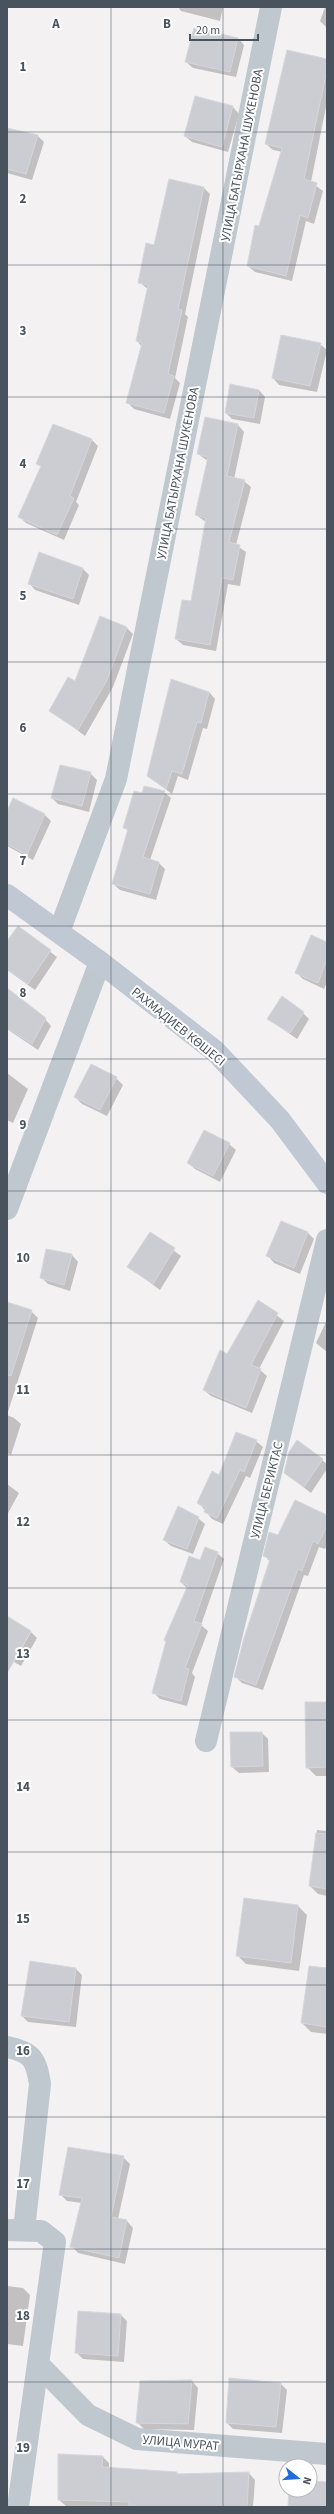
<svg xmlns="http://www.w3.org/2000/svg" width="334" height="2514" font-family="'Source Sans 3',sans-serif">
<rect width="100%" height="100%" fill="#f3f1f1"/>
<path fill="#0003" d="M178,7h45l-3,14 -39,-10z
M325,7h2v21l-7,-7z
M238,38l6,7 -8,32 -43,-9 -7,-6z
M327,60v42l-16,80 12,9 -9,33 -8,-3 -14,60 -37,-9 -7,-6 34,-114 -9,-2 -7,-6z
M233,107l6,7 -11,38 -36,-10 -7,-6z
M7,129l30,6 7,7 -12,38 -25,-7z
M203,187l7,7 -25,120 3,3 -13,61 5,5 -10,36 -36,-10 -7,-7 15,-55 -5,-6 11,-52 -9,-7 15,-36z
M320,344l7,6 -10,42 -38,-7 -6,-7z
M259,390l6,7 -5,27 -28,-5 -6,-6z
M206,419l32,6 6,7 -10,47 10,2 7,6 -15,58 10,7 -6,34 -12,-2 -12,67 -33,-6 -7,-6 16,-37 14,-80 -10,-7 12,-54 -10,-7z
M92,440l6,6 -22,56 3,3 -15,35 -38,-17 -6,-6 22,-50 -4,-4z
M39,554l44,15 6,6 -10,30 -44,-15 -6,-7z
M101,617l26,11 6,6 -20,53 -28,49 -35,-26 26,-28z
M209,692l6,7 -8,30 -4,-1 -15,52 -10,-4 -6,18 -24,-18z
M90,773l7,7 -8,32 -31,-8 -6,-6z
M164,792l7,6 -21,62 9,3 6,6 -9,31 -36,-10 -7,-6 15,-53 -4,-4 19,-32z
M14,799l31,16 6,6 -18,39 -26,-14v-33z
M18,927l39,30 -22,33 -28,-20v-27z
M327,944v38l-3,7 -21,-10 -6,-6z
M7,1004l38,15 6,7 -13,24 -31,-21z
M303,1013l6,6 -12,20 -29,-20z
M7,1073l21,16 -15,34 -6,-3z
M116,1078l7,7 -16,31 -25,-12 -7,-7z
M229,1144l7,6 -16,32 -25,-13 -7,-6z
M282,1222l26,11 6,6 -14,35 -26,-11 -6,-7z
M150,1233l31,23 -21,34 -31,-23z
M47,1250l25,5 6,7 -8,29 -22,-7 -6,-6z
M258,1301l26,20 -25,48 8,7 -15,37 -41,-17 -7,-6 24,-35z
M7,1303l24,8 7,7 -31,97 7,3 7,6 -10,31 -4,-2z
M327,1320v32l-11,-9z
M256,1441l7,6 -13,31 -4,-2 -23,48 -11,-5 -13,-16 20,-26z
M322,1460l5,4v5l-16,24 -26,-20z
M7,1484l12,9 -12,22z
M327,1516v29l-2,4 -6,-2 -11,29 -4,-1 -41,115 -21,-7 -7,-7 35,-114 -5,-6 13,-20z
M198,1518l7,6 -12,30 -22,-8 -7,-6z
M217,1553l7,6 -23,66 7,6 -16,42 3,4 -8,29 -27,-7 -7,-7 35,-103 -7,-7 19,-21z
M31,1632l6,6 -16,28 -7,-4z
M327,1703v73h-11l-9,-9z
M231,1733h31l6,6 1,33 -30,1 -7,-6z
M317,1830l10,1v65l-9,-2 -8,-8z
M245,1899l53,7 9,9 -8,56 -53,-7 -9,-9z
M31,1963l45,6 6,6 -6,52 -48,-5 -6,-6z
M327,1969v65l-16,-2 -9,-9z
M123,2157l7,7 -12,55 9,2 6,7 -8,36 -47,-11 -6,-7 10,-43 -15,-2 -7,-7z
M7,2286l16,2 7,7 -7,51 -16,-2z
M121,2315l6,6 -3,41 -41,-3 -7,-7z
M192,2381l6,7 -4,42 -50,-1 -7,-7 4,-40z
M281,2384l6,6 -5,43 -49,-4 -6,-6z
M103,2457l6,6v5l68,5 2,2 70,-2 6,7 -2,27 -187,-1 -7,-6z"/>
<path fill="#cbcdd3" stroke="#d5d7dc" d="M194,28l44,10 -8,34 -45,-10z
M287,50l40,9v11l-23,109 13,4 -9,35 -8,-3 -14,61 -39,-10 8,-41 4,1 23,-78 -17,-4z
M195,96l38,10 -11,41 -38,-11z
M7,128l31,7 -12,39 -19,-5z
M169,179l35,8 -26,122 4,1 -14,64 6,2 -10,37 -38,-10 16,-60 -6,-2 12,-56 -10,-2 8,-40 8,2z
M281,335l40,8 -11,43 -38,-8z
M230,384l29,6 -5,28 -29,-5z
M205,417l33,7 -11,52 18,4 -16,62 11,3 -7,35 -11,-2 -12,67 -35,-6 7,-39 9,1 15,-83 -11,-3 13,-58 -11,-3z
M53,424l39,15 -22,57 4,2 -17,37 -39,-18 23,-51 -5,-2z
M39,552l44,16 -10,31 -45,-15z
M100,616l27,11 -20,53 -29,50 -29,-19 19,-34 7,4z
M171,679l38,13 -8,31 -4,-1 -15,52 -10,-3 -6,18 -19,-13z
M60,765l31,7 -9,34 -31,-8z
M144,786l21,5 -22,66 16,5 -9,32 -38,-10 16,-55 -5,-1 11,-37 8,2z
M13,798l32,16 -18,41 -20,-11v-33z
M18,926l33,24 -23,34 -21,-15v-28z
M311,935l16,7v17l-9,24 -23,-10z
M7,988l39,30 -14,26 -25,-16z
M282,996l22,16 -14,21 -23,-14z
M91,1064l26,13 -17,33 -26,-13z
M204,1130l26,13 -17,33 -26,-13z
M281,1221l27,11 -14,36 -28,-12z
M150,1232l25,16 -22,36 -26,-17z
M46,1249l26,5 -8,31 -24,-7z
M258,1300l20,13 -27,52 10,4 -15,39 -43,-18 17,-40 7,4z
M7,1302l25,8 -21,66 -4,-1z
M236,1432l21,8 -13,32 -4,-2 -23,48 -13,-6 2,-4 -9,-5 15,-32 7,4z
M297,1440l26,19 -19,28 -20,-14 5,-21z
M295,1500l32,15v11l-9,18 -5,-3 -11,30 -4,-2 -42,116 -22,-8 10,-39 26,-79 -7,-3 6,-24 9,3z
M178,1506l21,11 -12,32 -24,-9z
M205,1547l13,5 -24,69 8,3 -17,44 4,1 -8,32 -29,-8 14,-52 -2,-1 24,-55 -8,-3 9,-26 11,4z
M7,1616l24,15 -24,42z
M305,1702h22v65l-21,1z
M230,1732h32l1,34 -32,1z
M316,1833l11,1v55l-18,-3z
M244,1898l54,7 -7,58 -55,-7z
M30,1961l46,7 -7,54 -48,-6z
M309,1966l18,2v59l-26,-4z
M68,2147l56,9 -13,61 16,3 -8,38 -49,-11 12,-49 -23,-3z
M78,2311l43,3 -3,42 -43,-3z
M229,2378l52,5 -5,44 -50,-4z
M192,2380l-4,44 -52,-1 4,-42z
M58,2454l45,2 -1,11 75,5v2l72,-2 -2,35h-118v-5l-71,-2z
M310,2481l17,1v25h-39l1,-17h21z"/>
<g fill="none" stroke-linecap="round" stroke-linejoin="round">
<path stroke="#bfc7cf" stroke-width="22" d="M59,932l57,-153 155,-772
M7,1209l93,-247
M206,1741l121,-501
M7,2047c25,5 29,12 33,37l-16,146
M7,2230l34,1 14,11 -37,265
M38,2364l50,51 49,24 190,15"/>
<path stroke="#c0c8d3" stroke-width="22" d="M7,895l93,67 115,89 65,69 47,63"/>
</g>
<path fill="none" stroke="#49535e" stroke-width="1" stroke-opacity="0.55" d="M111,7v2500M223,7v2500M7,132h320M7,265h320M7,397h320M7,529h320M7,662h320M7,794h320M7,926h320M7,1059h320M7,1191h320M7,1323h320M7,1455h320M7,1588h320M7,1720h320M7,1852h320M7,1985h320M7,2117h320M7,2249h320M7,2382h320"/>
<g text-anchor="middle" stroke-width="4" stroke-linejoin="round" paint-order="stroke">
<g font-size="13" fill="#49535e" stroke="#fff">
<text transform="translate(241 155) rotate(-79)" y="5">УЛИЦА БАТЫРХАНА ШУКЕНОВА</text>
<text transform="translate(177 473) rotate(-79)" y="5">УЛИЦА БАТЫРХАНА ШУКЕНОВА</text>
<text transform="translate(179 1026) rotate(39)" y="5">РАХМАДИЕВ КӨШЕСІ</text>
<text transform="translate(266 1490) rotate(-76)" y="5">УЛИЦА БЕРИКТАС</text>
<text transform="translate(181 2442) rotate(5)" y="5">УЛИЦА МУРАТ</text>
</g>
</g>
<g font-size="13" text-anchor="middle" font-weight="bold" fill="#49535e" stroke="#fff" stroke-width="4" stroke-linejoin="round" paint-order="stroke">
<text x="56" y="28">A</text>
<text x="167" y="28">B</text>
<text x="23" y="71">1</text>
<text x="23" y="203">2</text>
<text x="23" y="335">3</text>
<text x="23" y="468">4</text>
<text x="23" y="600">5</text>
<text x="23" y="732">6</text>
<text x="23" y="865">7</text>
<text x="23" y="997">8</text>
<text x="23" y="1129">9</text>
<text x="23" y="1262">10</text>
<text x="23" y="1394">11</text>
<text x="23" y="1526">12</text>
<text x="23" y="1658">13</text>
<text x="23" y="1791">14</text>
<text x="23" y="1923">15</text>
<text x="23" y="2055">16</text>
<text x="23" y="2188">17</text>
<text x="23" y="2320">18</text>
<text x="23" y="2452">19</text>
</g>
<rect width="334" height="2514" fill="none" stroke="#49535e" stroke-width="16"/>
<g transform="translate(298 2478) rotate(107)"><circle r="19" fill="#ffffff" stroke="#b6babf"/>
<path d="M0-3L7 15L0 10L-7 15Z" fill="#216bdd"/>
<text y="-6" font-size="11" font-weight="bold" text-anchor="middle" fill="#49535e">N</text>
</g>
<path d="M190 34v6h68v-6" fill="none" stroke="#49535e" stroke-width="2"/>
<text x="196" y="34" font-size="12" fill="#49535e" stroke="#ffffff" stroke-width="3" paint-order="stroke">20 m</text>
</svg>
